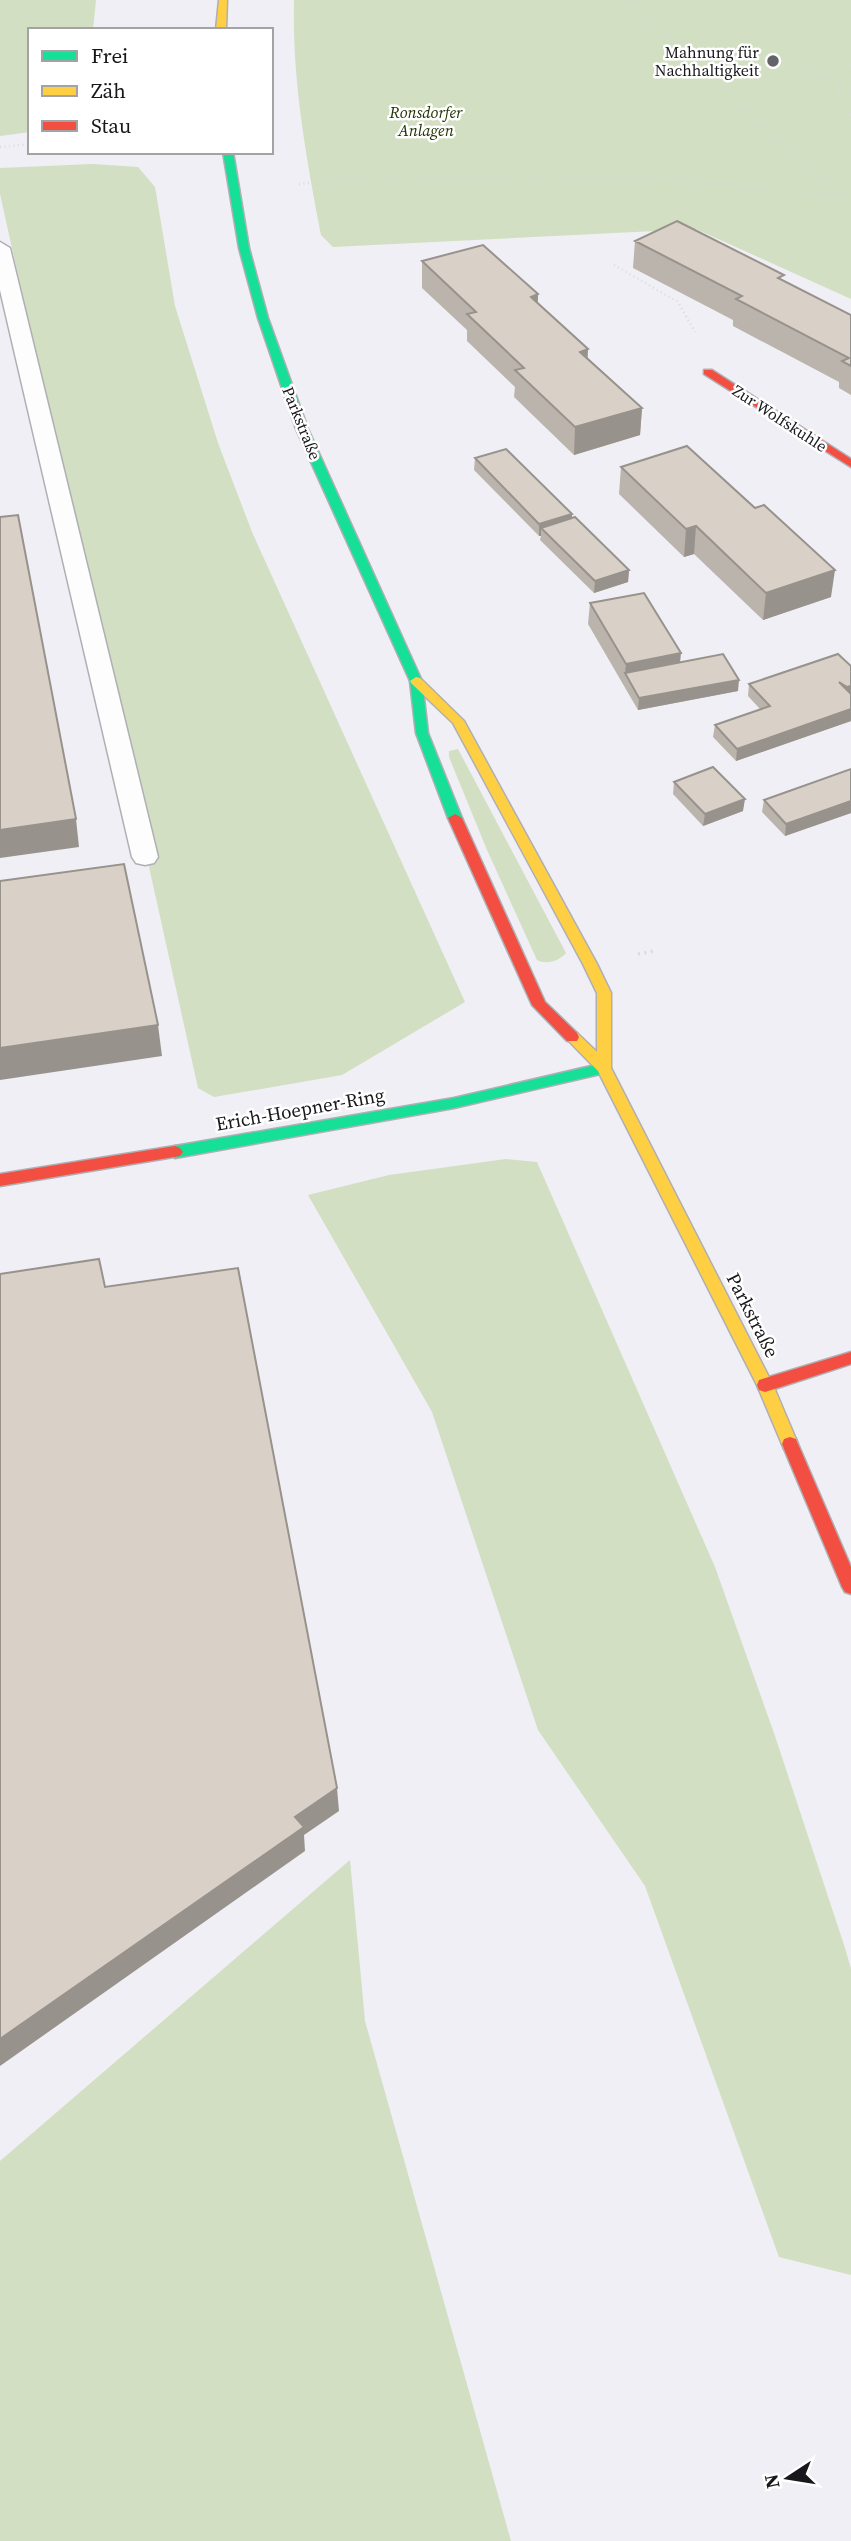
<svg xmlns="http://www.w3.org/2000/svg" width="851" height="2541" font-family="'Source Serif 4',serif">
<rect width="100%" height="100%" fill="#efeff5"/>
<path fill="#d2dfc2" d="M0,0h96l-3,30h-63v102l-30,4z
M294,0h557v299l-155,-70 -363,18 -12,-12c-15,-79 -29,-155 -27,-235z
M93,164l45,3 17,20 20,119 43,137 34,89 213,470 -123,73 -128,22 -16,-9 -198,-894v-26z
M458,749l108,204c-7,8 -19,12 -29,7l-50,-110 -38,-93v-6z
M506,1159l31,3 178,405 60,169 70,212 6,21v306l-72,-18 -134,-371 -107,-156 -106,-318 -124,-217 81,-20z
M350,1860l15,161 146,520h-511v-380z"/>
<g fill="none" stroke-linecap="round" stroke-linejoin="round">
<defs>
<path id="lane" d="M0,242l10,6 148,609 -4,6 -9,2 -9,-2 -4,-6 -132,-567z"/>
<path id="fast" d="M223,152h10l16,96 19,70 40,111 114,252 6,52 34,85 -2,3 -5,1 -7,-4 -32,-85 -6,-52 -114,-252 -38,-111 -19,-70z
M604,1063l7,5 -2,4 -155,36 -279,50 -8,-6 8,-6 279,-48z"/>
<path id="slow" d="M219,0h8l-1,30h-10z
M416,677l4,1 44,43 133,243 14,29v75l162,317 25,59 -2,5 -6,2 -6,-2 -27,-64 -159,-314 -33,-34 7,-5 5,1 20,19v-59l-14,-29 -130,-241 -41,-39 -2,-3z"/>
<path id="jam" d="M704,370h8l139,89v8l-147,-93z
M455,814l7,4 83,184 32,31 2,4 -2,4h-10l-35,-36 -84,-187z
M175,1146l5,2 3,4 -3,4 -180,30v-12z
M851,1352v12l-86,28 -6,-2 -2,-5 2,-5z
M790,1437l6,2 2,5 53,123v27l-6,-2 -3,-5 -60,-143 2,-5z"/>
</defs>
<use href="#lane" stroke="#afafb4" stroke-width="3"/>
<use href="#fast" stroke="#afafb4" stroke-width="3"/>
<use href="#slow" stroke="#afafb4" stroke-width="3"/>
<use href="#jam" stroke="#afafb4" stroke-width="3"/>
<path stroke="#dbdbdd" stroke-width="2.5" stroke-dasharray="1 3.5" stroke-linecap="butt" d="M628,0l74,67 76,76 73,57
M851,65l-12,17v24l12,10
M702,67l77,-1 60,16
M839,92l12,2
M0,147l30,-3
M299,184l46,-5h321l180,18
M614,265l64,37 17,30"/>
<path stroke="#dbdbdd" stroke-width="3.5" stroke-dasharray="2 4.5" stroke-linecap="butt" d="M638,954l16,-3"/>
<use href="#lane" fill="#fdfdfe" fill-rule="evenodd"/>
<use href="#fast" fill="#16e098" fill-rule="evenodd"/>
<use href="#slow" fill="#ffcf43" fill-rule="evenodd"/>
<use href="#jam" fill="#f24e42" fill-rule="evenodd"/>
</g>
<path fill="#bbb4ac" d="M635,241l216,74v80l-12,-7v-6l-106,-56v-6l-100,-52z
M422,261l116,33v10l50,54 54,50 -2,27 -66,20 -60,-58 1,-10 -48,-46v-11l-45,-42z
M475,458l97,56v4l57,52 -1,12 -34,11 -54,-53 1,-4h-2l-65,-66z
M621,467l210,130 -68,23 -69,-66 -10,3 -65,-63z
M590,603l90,60 58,28 -100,19 -50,-86z
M851,666v55l-115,40 -23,-24 2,-12 45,-16 -12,-13 1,-12z
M851,769v44l-66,23 -23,-24 2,-12z
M674,782l69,29 -40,15 -30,-32z"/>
<path fill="#98928c" d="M538,294l-1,27 -6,-24z
M588,349l-1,27 -7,-24z
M642,408l-2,27 -66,20 1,-28z
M572,514v12l-31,2v8h-2v-12z
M696,526l-2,28 -10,3 2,-28z
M629,570l-1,12 -34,11 1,-12z
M835,570l-4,27 -68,23 3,-27z
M681,653l-2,21 -54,-1 1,-9z
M739,680l-1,11 -100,19 1,-12z
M851,686v11l-6,2 2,-12z
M851,709v12l-115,40 1,-12z
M745,799l-2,12 -40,15 2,-12z
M851,801v12l-66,23 1,-12z
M76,819l3,28 -79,11v-28z
M158,1025l4,31 -162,24v-32z
M337,1788l2,23 -35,24 1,16 -305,215v-27l295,-222z"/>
<path fill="#d9d1c8" stroke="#98928c" stroke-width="2" d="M677,221l107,54 -6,3 73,37v51l-9,-5 7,-3 -113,-59 6,-3 -107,-55z
M483,245l55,49 -7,3 57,52 -8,3 62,56 -67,19 -60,-57 9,-2 -57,-54 9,-2 -54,-51z
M687,446l68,62 9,-3 71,65 -69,23 -70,-67 -10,3 -65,-62z
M506,449l66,65 -33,10 -64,-66z
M18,515l58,304 -76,11v-313z
M575,517l54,53 -34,11 -54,-53z
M644,593l37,60 -55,11 -36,-61z
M723,654l16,26 -100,18 -14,-25z
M838,654l13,12v20l-4,1 -8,-5 12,12v15l-114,40 -22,-24 55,-19 -21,-22z
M713,767l32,32 -40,15 -31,-32z
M851,769v32l-65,23 -22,-24z
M124,864l34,161 -158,23v-167z
M99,1259l6,28 133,-19 99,520 -42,29 9,10 -304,212v-765z"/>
<circle fill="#636368" stroke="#fff" stroke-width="2.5" cx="773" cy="61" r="7"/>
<g text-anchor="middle" stroke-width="5" stroke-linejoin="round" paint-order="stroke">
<g font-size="16" fill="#18181c" stroke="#fff" text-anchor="end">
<text x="759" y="58">Mahnung für<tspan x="759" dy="18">Nachhaltigkeit</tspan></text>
</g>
<g font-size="16" font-style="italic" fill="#223202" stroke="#fff">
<text x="426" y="118">Ronsdorfer<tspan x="426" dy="18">Anlagen</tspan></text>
</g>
<g font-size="16" fill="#18181c" stroke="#fff">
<text transform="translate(780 418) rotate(33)" y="6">Zur Wolfskuhle</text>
<text transform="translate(302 423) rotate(68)" y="6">Parkstraße</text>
</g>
<g font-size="19" fill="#18181c" stroke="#fff">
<text transform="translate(300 1109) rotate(-10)" y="7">Erich-Hoepner-Ring</text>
<text transform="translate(753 1315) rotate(63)" y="7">Parkstraße</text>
</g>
</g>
<rect x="28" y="28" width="245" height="126" fill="#ffffff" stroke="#a3a3a4" stroke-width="2"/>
<rect x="42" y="51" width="35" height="10" fill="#16e098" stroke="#a3a3a4" stroke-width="2"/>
<text x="91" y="63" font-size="21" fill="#18181c">Frei</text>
<rect x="42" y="86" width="35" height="10" fill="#ffcf43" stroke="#a3a3a4" stroke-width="2"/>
<text x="91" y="98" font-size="21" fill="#18181c">Zäh</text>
<rect x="42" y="121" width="35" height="10" fill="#f24e42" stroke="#a3a3a4" stroke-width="2"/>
<text x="91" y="133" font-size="21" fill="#18181c">Stau</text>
<g transform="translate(788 2478) rotate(258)" stroke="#ffffff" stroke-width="5" paint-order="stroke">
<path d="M0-5L12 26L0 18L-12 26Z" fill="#18181c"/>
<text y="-10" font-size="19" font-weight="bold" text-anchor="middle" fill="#18181c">N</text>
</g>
</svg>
